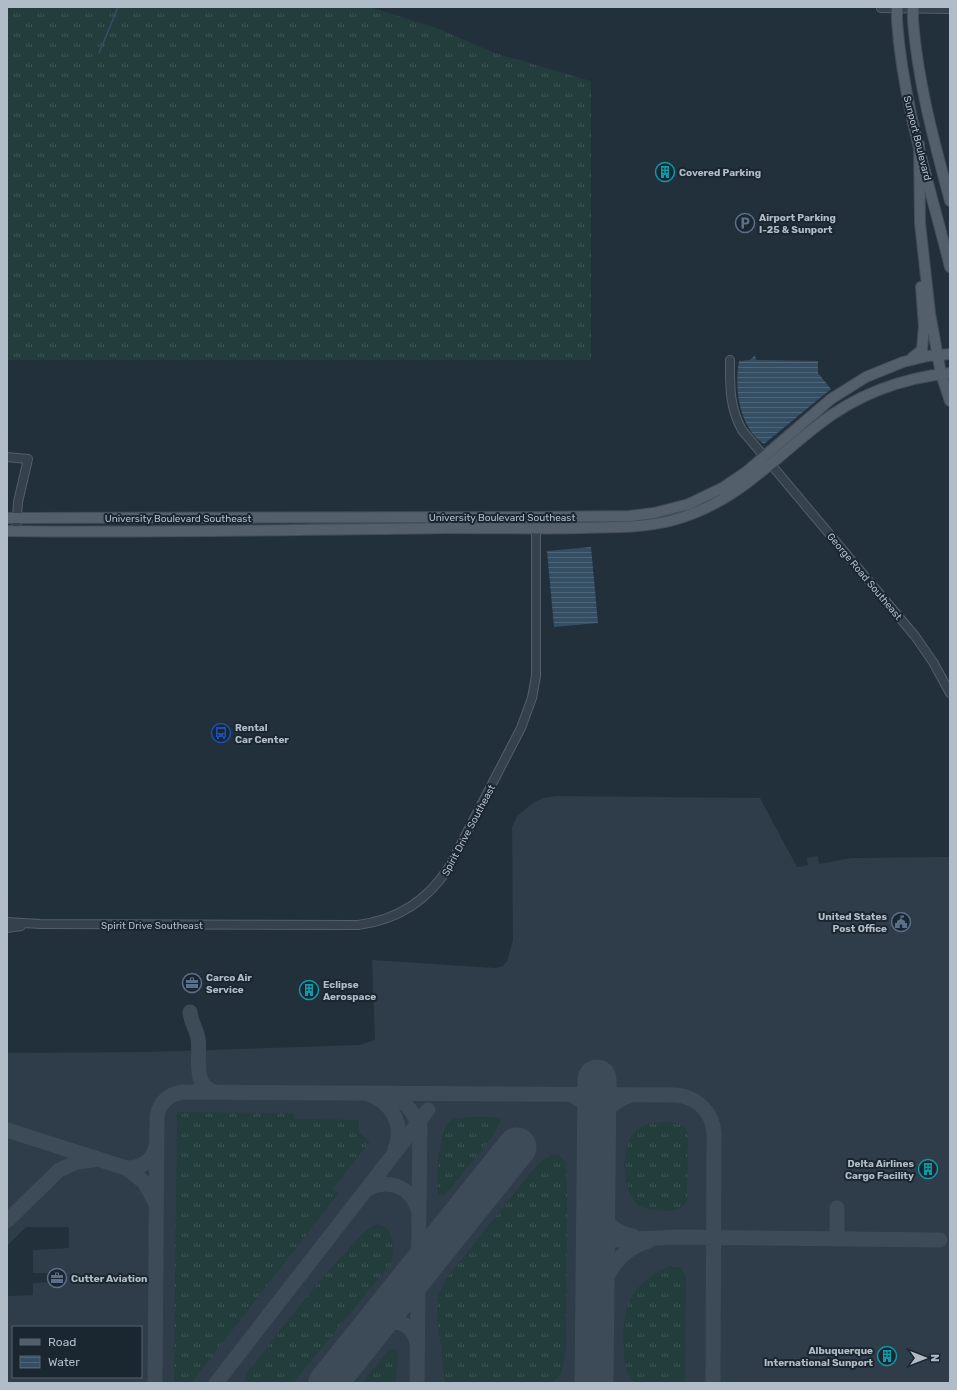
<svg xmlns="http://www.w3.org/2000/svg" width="957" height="1390" font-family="Rubik,sans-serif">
<defs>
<pattern id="grass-tufts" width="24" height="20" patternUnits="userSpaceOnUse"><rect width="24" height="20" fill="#233c3c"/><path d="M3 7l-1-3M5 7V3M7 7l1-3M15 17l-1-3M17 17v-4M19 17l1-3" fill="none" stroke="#405657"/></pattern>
<pattern id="water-rules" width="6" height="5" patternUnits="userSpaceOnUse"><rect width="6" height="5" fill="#344e63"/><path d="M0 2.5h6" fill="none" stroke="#4f6678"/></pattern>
</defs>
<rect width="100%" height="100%" fill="#21303b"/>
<path fill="#2f3c49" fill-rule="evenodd" d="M556,796l204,2 37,69 11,-2 -1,-7 11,-2 1,8 32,-6 99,-1v526h-943v-87l26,-1v-12l15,-1v-9h-15v-23l36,-2v-21h-43l-19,19v-193l139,-1 213,-7 16,-5 -3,-80 124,8 7,-2 4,-5 6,-21 -1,-113 5,-11 16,-13 10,-5zM13,1327h128v50h-128z"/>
<path fill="url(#grass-tufts)" d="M7,7h362l65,20 61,26 96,28v279h-584z
M177,1112l116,1 1,6 65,1v12l11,9 -37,48 5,5 -147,189h-17z
M496,1117l5,2 -8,17 -45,55 -4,4 -5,-1c-6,-7 2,-68 11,-73 9,-6 35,-4 46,-4z
M660,1122c12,0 24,-1 28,12l-1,65c-3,10 -10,12 -19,12 -9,-1 -22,-1 -30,-6 -16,-13 -18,-56 -5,-71 8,-9 16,-11 27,-12z
M558,1154l8,8 1,27 -1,162 -5,23 -9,9h-107l-8,-68v-16l9,-20 86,-108 15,-15z
M378,1224c17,3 16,25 13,39l-98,120h-48l1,-8c32,-42 64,-85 100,-123 9,-10 19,-24 32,-28z
M669,1266l11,1 6,9 -1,107h-50c-10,-10 -11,-20 -11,-34 -3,-42 6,-64 45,-83z
M393,1349l5,3v7l-3,24h-33l26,-32z"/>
<path fill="url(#water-rules)" d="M755,355l1,5 62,1v12l13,16 -67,55c-25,-16 -30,-56 -25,-83l11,-1z
M591,547l7,76 -44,4 -7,-76z"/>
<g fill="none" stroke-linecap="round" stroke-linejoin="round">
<path stroke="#344e63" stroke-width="1.5" d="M99,53l19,-46"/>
<path stroke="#3c4b57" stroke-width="15" d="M190,1012c1,11 6,16 8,26 3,19 -7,48 17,54
M368,1094c23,7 37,31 27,55
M387,1094c17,5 28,18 32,35
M570,1095c18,6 24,18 26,35
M629,1096c-15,4 -28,18 -32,34 -3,11 -1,25 -1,36 0,31 0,63 37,70
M7,1130l119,38 18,14 11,20
M126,1168c16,0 27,-7 30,-22
M364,1192c20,-16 48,-6 54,18
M837,1208v30
M7,1221l52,-51 18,-8 16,-2
M596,1241l81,-4 263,3
M595,1309c9,-31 20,-58 53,-68
M370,1330c19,-11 41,-13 47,13
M155,1383l2,-267c3,-14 12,-22 26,-24l493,3c21,2 37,17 38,39l-1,249
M216,1383l212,-273
M417,1383l3,-265"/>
<path stroke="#3c4b57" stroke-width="39" d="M328,1383l189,-236
M594,1383l3,-304"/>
<defs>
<path id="minor" d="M881,8l69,1
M730,360c0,25 -1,47 12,70l173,206 18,26 17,31
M7,457l21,2 -10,43 -2,29
M7,922l33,2 318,1c39,-5 70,-25 91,-58l72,-139 11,-30 4,-22v-147
M7,928l14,-2"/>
<path id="major" d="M897,21c6,84 33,165 53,246
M913,21c5,62 21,120 37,180
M919,144l1,79 10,90 11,61 9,27
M912,358l10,-8 2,-24 -3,-39
M7,518l528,-1 95,-1 24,-3 35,-9 35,-17 22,-15 85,-73 35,-22 37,-15 25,-6 22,-2
M7,531c147,2 294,-1 441,-3 44,0 89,1 134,0 29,-1 59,0 88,-7 63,-16 99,-58 148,-96 38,-30 84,-47 132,-52"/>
</defs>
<use href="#minor" stroke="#535f69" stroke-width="10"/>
<use href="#major" stroke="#414d58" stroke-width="12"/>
<use href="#minor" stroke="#35414c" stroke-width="8"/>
<use href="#major" stroke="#53606c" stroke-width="10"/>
<defs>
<path id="major-bridge" d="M897,7v14
M913,7v14"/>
</defs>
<use href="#major-bridge" stroke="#414d58" stroke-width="12" stroke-linecap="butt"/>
<use href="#major-bridge" stroke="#53606c" stroke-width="10"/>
</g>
<defs>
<symbol id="building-ring" viewBox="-11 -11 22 22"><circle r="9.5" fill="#1a2630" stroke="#0f9aa8" stroke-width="1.5"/><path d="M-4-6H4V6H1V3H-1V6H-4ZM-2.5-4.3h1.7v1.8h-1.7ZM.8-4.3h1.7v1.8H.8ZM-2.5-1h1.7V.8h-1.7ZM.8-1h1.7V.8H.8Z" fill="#0f9aa8"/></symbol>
<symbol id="parking-ring" viewBox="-11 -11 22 22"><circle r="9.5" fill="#1a2630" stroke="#5c6f8a" stroke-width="1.5"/><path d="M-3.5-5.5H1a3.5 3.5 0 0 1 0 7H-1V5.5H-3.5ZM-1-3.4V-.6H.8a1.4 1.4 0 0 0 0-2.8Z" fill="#5c6f8a"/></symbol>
<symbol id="bus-ring" viewBox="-11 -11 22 22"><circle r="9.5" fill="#1a2630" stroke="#1a4fb4" stroke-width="1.5"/><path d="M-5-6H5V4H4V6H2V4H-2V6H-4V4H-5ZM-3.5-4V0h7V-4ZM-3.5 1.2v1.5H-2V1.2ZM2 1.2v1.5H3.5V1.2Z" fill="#1a4fb4"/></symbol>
<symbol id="civic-ring" viewBox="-11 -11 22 22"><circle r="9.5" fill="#1a2630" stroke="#5c6f8a" stroke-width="1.5"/><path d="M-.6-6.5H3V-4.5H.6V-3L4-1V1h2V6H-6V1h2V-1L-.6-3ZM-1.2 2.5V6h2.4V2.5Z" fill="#5c6f8a"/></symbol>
<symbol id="office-ring" viewBox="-11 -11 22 22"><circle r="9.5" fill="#1a2630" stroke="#5c6f8a" stroke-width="1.5"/><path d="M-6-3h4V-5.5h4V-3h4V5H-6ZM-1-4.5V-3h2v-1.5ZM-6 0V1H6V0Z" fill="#5c6f8a"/></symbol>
</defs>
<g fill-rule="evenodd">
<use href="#building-ring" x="654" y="161" width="22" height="22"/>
<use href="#parking-ring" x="734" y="212" width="22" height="22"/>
<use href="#bus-ring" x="210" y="722" width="22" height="22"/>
<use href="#civic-ring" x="890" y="911" width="22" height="22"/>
<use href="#office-ring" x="181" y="972" width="22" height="22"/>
<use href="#building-ring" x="298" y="979" width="22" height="22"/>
<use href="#building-ring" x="917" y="1158" width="22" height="22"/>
<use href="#office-ring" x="46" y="1267" width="22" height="22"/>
<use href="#building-ring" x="876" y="1345" width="22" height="22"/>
</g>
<g text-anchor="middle" stroke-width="4" stroke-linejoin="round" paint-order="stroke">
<g font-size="10" fill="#b0bcc8" stroke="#1a2630">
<text transform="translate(918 138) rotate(76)" y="4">Sunport Boulevard</text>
<text x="502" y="521">University Boulevard Southeast</text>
<text x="178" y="522">University Boulevard Southeast</text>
<text transform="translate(865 576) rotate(50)" y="4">George Road Southeast</text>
<text transform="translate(468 830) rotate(-62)" y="4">Spirit Drive Southeast</text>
<text x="152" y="929">Spirit Drive Southeast</text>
</g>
<g font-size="10" font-weight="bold" fill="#b0bcc8" stroke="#1a2630" text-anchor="start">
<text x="679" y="176">Covered Parking</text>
<text x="759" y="221">Airport Parking<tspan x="759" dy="12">I-25 &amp; Sunport</tspan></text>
<text x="235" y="731">Rental<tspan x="235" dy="12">Car Center</tspan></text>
<text x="887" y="920" text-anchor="end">United States<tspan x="887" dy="12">Post Office</tspan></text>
<text x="206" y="981">Carco Air<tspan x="206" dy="12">Service</tspan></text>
<text x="323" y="988">Eclipse<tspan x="323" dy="12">Aerospace</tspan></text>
<text x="914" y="1167" text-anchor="end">Delta Airlines<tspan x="914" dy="12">Cargo Facility</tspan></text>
<text x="71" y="1282">Cutter Aviation</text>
<text x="873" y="1354" text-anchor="end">Albuquerque<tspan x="873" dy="12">International Sunport</tspan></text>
</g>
</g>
<rect width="957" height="1390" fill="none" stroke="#b0bcc8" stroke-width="16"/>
<rect x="12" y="1326" width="130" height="52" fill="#1a2630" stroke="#56626d"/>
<rect x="20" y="1339" width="20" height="6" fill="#53606c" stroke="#56626d"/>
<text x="48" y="1346" font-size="12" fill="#b0bcc8">Road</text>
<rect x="20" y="1356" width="20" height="12" fill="url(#water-rules)" stroke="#56626d"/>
<text x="48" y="1366" font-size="12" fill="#b0bcc8">Water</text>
<g transform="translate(925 1358) rotate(90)" stroke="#1a2630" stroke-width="3" paint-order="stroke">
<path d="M0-3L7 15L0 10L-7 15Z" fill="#b0bcc8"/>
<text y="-6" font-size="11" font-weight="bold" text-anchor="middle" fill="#b0bcc8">N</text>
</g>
</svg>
